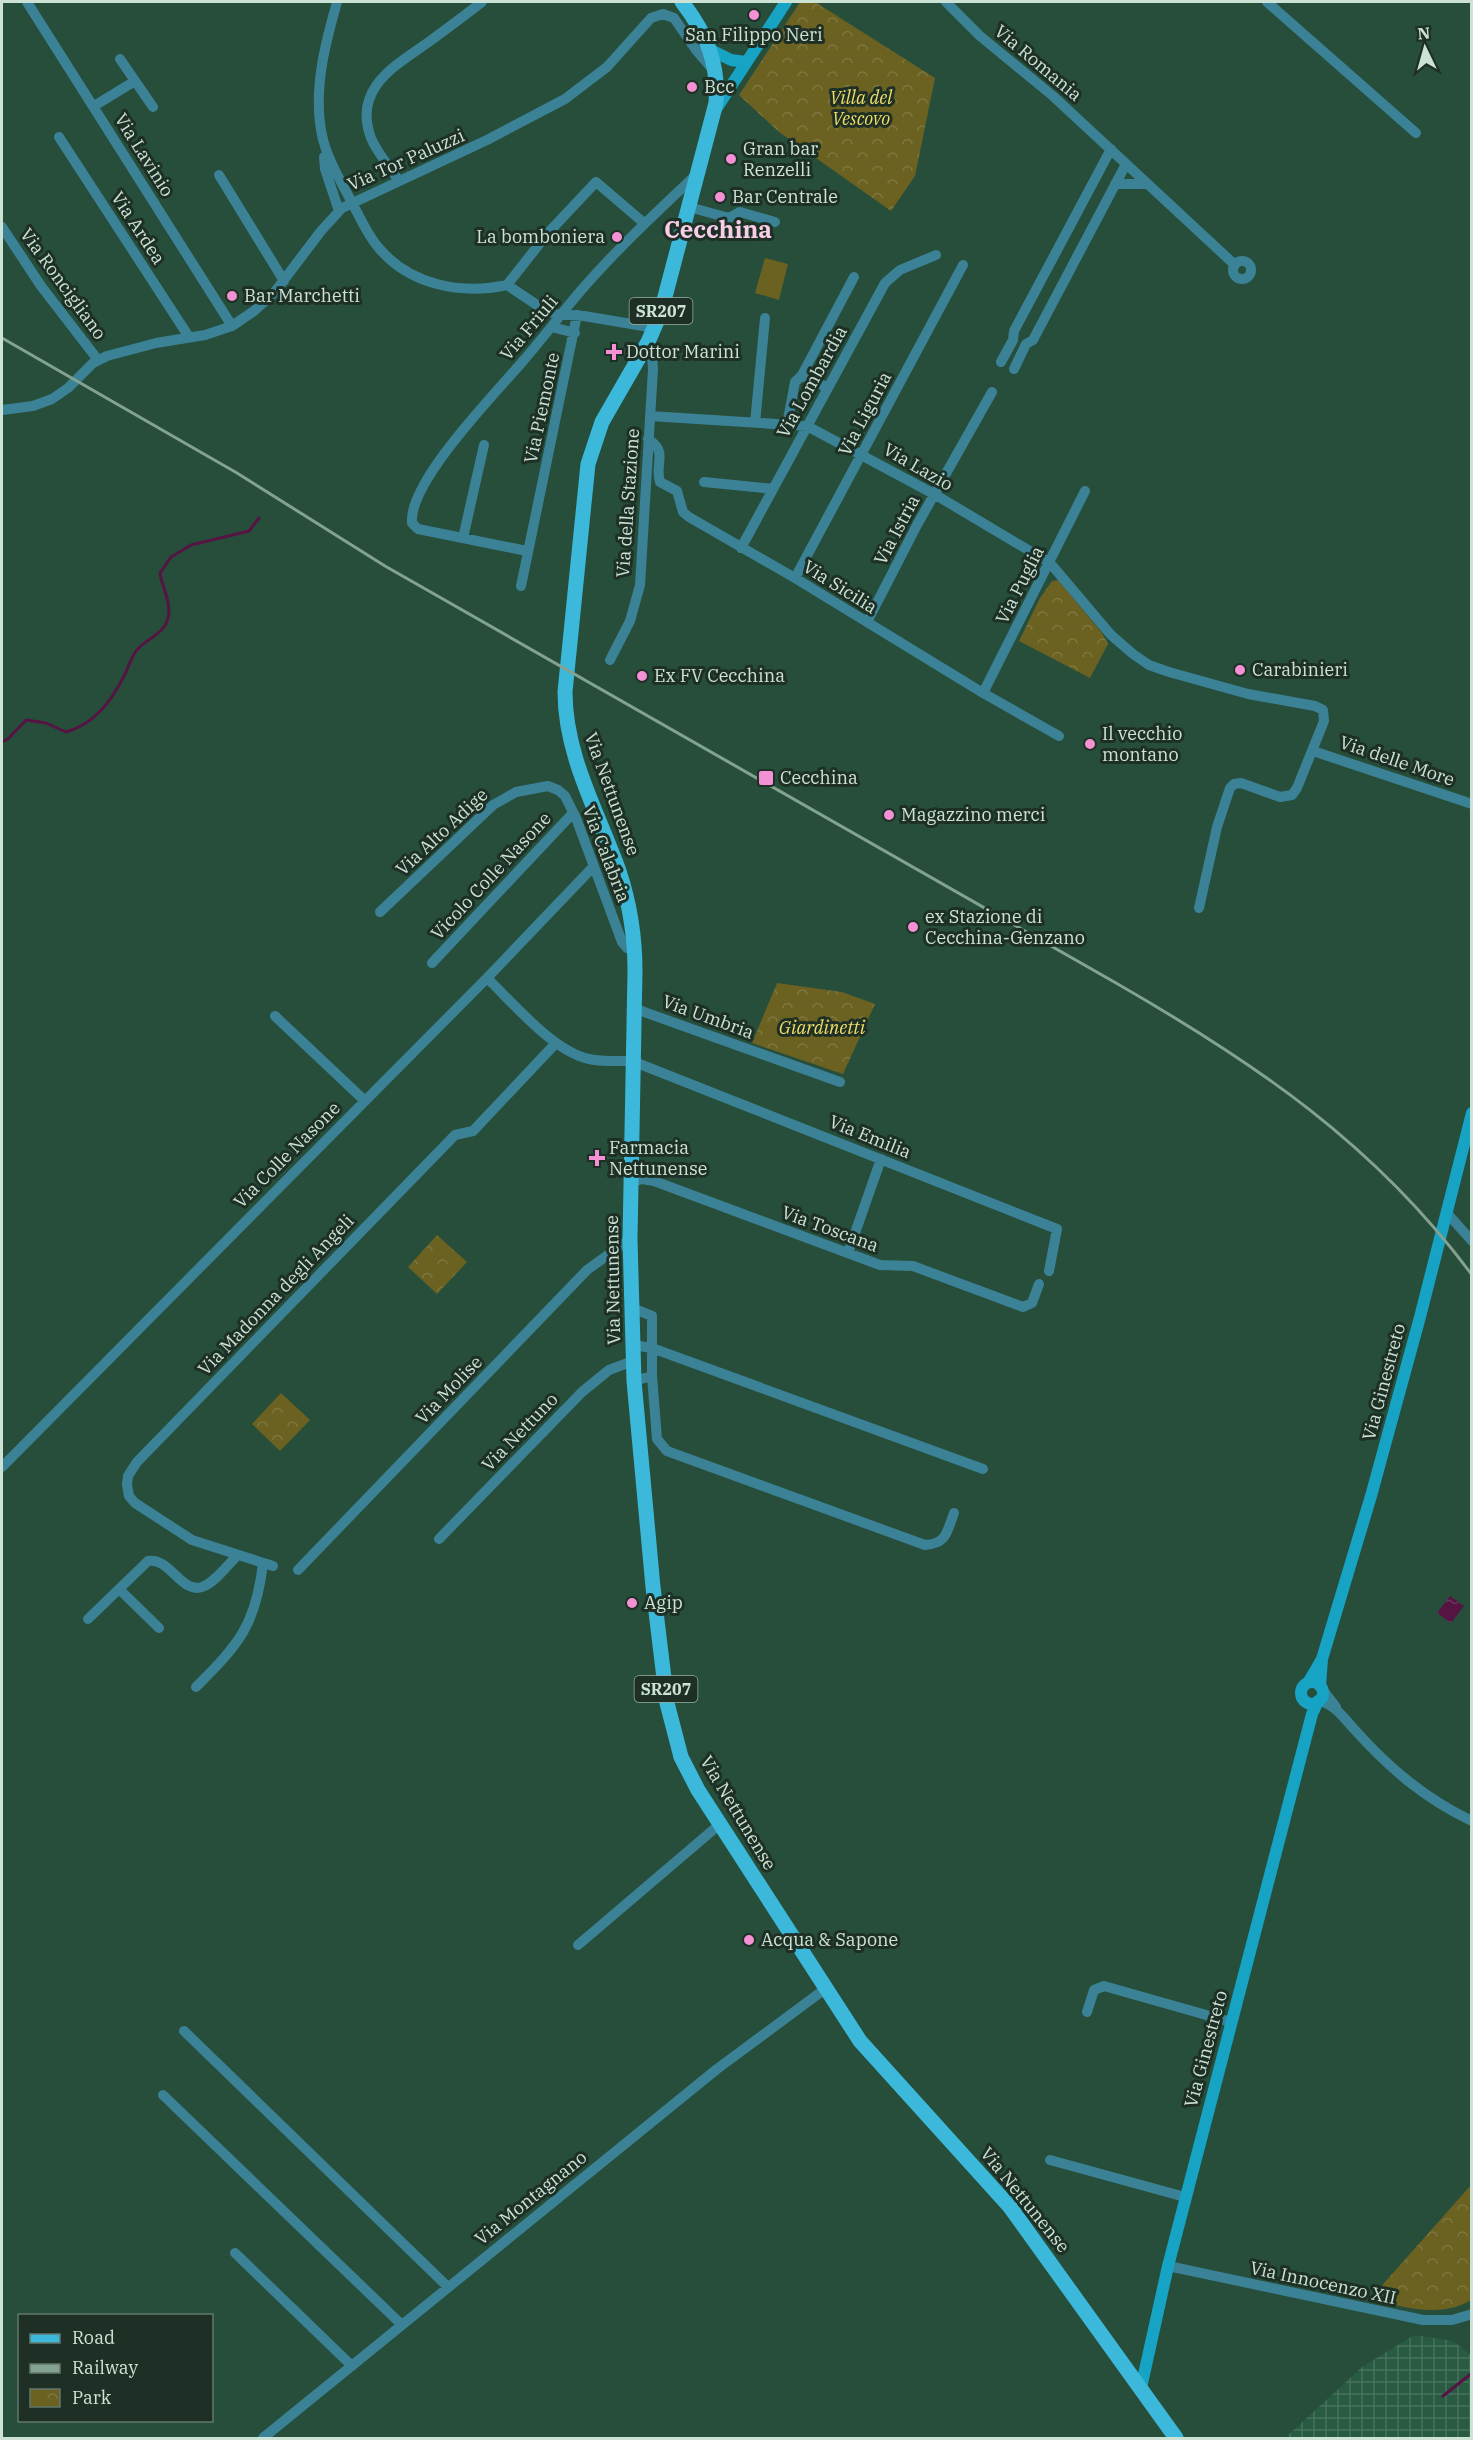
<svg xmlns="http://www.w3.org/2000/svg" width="1473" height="2440" font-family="'IBM Plex Serif',serif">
<defs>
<pattern id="industrial-grid" width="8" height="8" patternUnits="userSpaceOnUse" patternTransform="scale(1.5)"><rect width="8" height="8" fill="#295a42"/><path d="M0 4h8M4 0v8" fill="none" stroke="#47715c"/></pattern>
<pattern id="park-crowns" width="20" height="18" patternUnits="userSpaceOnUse" patternTransform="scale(1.5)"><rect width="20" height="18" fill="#6b6120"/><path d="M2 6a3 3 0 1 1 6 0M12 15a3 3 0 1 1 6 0" fill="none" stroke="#7f7740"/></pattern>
<pattern id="water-ripples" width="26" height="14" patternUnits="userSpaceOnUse" patternTransform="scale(1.5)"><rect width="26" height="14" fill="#551444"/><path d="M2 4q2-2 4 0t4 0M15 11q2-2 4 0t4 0" fill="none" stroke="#6c365e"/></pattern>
</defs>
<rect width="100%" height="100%" fill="#264e3a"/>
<path fill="url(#industrial-grid)" d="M1414,2335l39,6 18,14v83h-186l77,-71z"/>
<path fill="url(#park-crowns)" d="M800,2h15l120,76 -20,98 -24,35 -112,-79 -40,-37z
M1058,580l44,53 6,11 -18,34 -71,-37 21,-43 12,-17z
M777,983l65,9 33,12 -32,70 -91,-31z
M437,1235l30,27 -30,32 -29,-27z
M281,1393l29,27 -30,31 -28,-27z
M1471,2185v115c-31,19 -68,6 -102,0z"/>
<path fill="#6b6120" d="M765,258l23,6 -9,36 -24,-7z"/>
<path fill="url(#water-ripples)" d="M1450,1596l14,10 -13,17 -14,-10z"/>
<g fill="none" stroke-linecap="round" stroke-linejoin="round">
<path stroke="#551444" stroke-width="3" d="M2,742l6,-3 18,-19 20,3 20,9c28,-8 45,-30 58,-56 4,-8 7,-18 12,-25 9,-12 28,-16 32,-33 4,-14 -6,-31 -8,-45l11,-16 20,-12 58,-14 10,-13
M1443,2396l29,-23"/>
<path stroke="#3b8297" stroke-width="10" d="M27,2l205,324
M337,2c-11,39 -22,80 -17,121 3,29 17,51 30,76 9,16 16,34 28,48 31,38 83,48 129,38l36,24 12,5 29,2 71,12
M946,2l34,34 73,60 182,169
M1267,2l149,131
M120,59l33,48
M94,106l41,-25
M59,137l130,200
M324,157l1,12 14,42
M219,175l65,106
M399,181c-9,-14 -22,-28 -28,-43 -19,-51 26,-73 59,-97 18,-13 35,-26 52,-39
M1115,184h33
M689,207l40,11 11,-6 35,10
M2,227l39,59 57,74
M1233 270a9 9 0 1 1 18 0a9 9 0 1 1-18 0Z
M507,285l41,-52 48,-51 48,41
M552,327l23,6
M1001,362l12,-22 1,-9 97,-182
M1014,369l12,-25 7,-4 93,-176
M802,375l52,-98
M2,410l31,-4 19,-7 16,-11 25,-25 14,-7 49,-13 49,-8 27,-9 22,-15 20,-18 47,-62 21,-23 145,-68 78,-41 42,-32 44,-49 12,-4 11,4 22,32 18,21
M650,416l157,10 127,68 116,69 61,72 22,19 16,11 20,7 79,22 67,12 8,4 1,11 -27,67 -5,7 -12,2 -39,-14 -7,1 -4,4 -13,39 -18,81
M755,423l10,-105
M787,425l8,-43 7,-7 26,13
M648,439c21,14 6,24 12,43l17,9 6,21 6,5 106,61 188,115 76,43
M704,482l69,7
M463,538l21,-93
M741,548l144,-265 15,-13 36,-15
M527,551l-109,-22 -6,-6c-4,-41 84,-130 111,-162 21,-24 40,-50 61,-74 35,-40 74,-76 112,-112
M795,578l168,-313
M521,586l56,-271
M867,622l50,-97 75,-133
M610,660l20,-39 10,-36 13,-216 -1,-14 -4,-13
M983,693l102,-202
M1313,751l159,53
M380,912l113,-107 23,-13 32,-6 10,4 7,6 11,22 46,124 5,6 8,1
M432,963l141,-150
M487,978c27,26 66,73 102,81 14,3 29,2 43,2l425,168 -8,42
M633,1008l207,74
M275,1016l90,85
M632,1182l10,-3 12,2 226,84 33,1 110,41 9,-4 7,-19
M1446,1212l26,29
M848,1253l33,-94
M632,1308l20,8v60l-18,5
M633,1345l19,3 331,121
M652,1376l5,63 10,12 258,94c22,-1 22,-14 29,-32
M2,1467l485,-489 107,-112
M439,1539l143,-147 27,-22 24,-9
M273,1566l-81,-26 -57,-37 -6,-7 -2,-11 1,-9 9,-14 318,-327 18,-4 83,-88
M298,1570l289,-300 43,-31
M119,1589l40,39
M88,1619l60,-58c22,-4 33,33 54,26 13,-4 26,-23 36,-32
M196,1687c43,-43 60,-62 67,-124
M1322,1689l14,18
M1318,1701c16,2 26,17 36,28 35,39 70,69 118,92
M578,1945l142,-121
M1087,2012l7,-22 10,-4 127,36
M184,2031l264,256
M163,2095l239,230
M1050,2160l135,37
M235,2253l117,113
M1168,2266l255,54h29l20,-6
M263,2438l454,-369 108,-80"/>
<path stroke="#17a3c4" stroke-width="12" d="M711,50l20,10 15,2
M716,109l70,-107
M1322,1659l49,-163 49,-179 52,-204
M1301 1693a11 11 0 1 1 22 0a11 11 0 1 1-22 0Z
M1308,1683l14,-24 -2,27
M1141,2388l27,-122 144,-552 6,-13"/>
<path stroke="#3bb8da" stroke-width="15" d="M682,2c24,31 37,61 34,101l-55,209 -13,30 -46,80 -14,42 -23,228c0,64 33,120 54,179 11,33 16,65 16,100l-5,268 4,142 19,206 14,116 14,54 17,33 162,251 150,166 166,231"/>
<path stroke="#84a291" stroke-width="3" d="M2,338l235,135 148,93 731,417c139,80 259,161 356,292"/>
</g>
<g fill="#f491d4" stroke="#1e3026" stroke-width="2">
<circle cx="754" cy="15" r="6"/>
<circle cx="692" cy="87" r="6"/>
<circle cx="731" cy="159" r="6"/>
<circle cx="720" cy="197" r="6"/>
<circle cx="617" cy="237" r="6"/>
<circle cx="232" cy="296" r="6"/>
<path d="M611 343h6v6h6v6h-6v6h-6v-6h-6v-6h6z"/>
<circle cx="1240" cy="670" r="6"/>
<circle cx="642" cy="676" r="6"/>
<circle cx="1090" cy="744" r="6"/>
<rect x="758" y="770" width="16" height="16" rx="3"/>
<circle cx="889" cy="815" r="6"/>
<circle cx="913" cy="927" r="6"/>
<path d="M594 1149h6v6h6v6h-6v6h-6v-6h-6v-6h6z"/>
<circle cx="632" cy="1603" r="6"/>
<circle cx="749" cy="1940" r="6"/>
</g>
<g text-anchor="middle" stroke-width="6" stroke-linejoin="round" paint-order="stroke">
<g fill="#1e3026" stroke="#98ada0" stroke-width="1.5">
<rect x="629.5" y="298" width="63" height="26" rx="4.5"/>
<rect x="634.5" y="1676" width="63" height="26" rx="4.5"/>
</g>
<g font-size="16" font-weight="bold" fill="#cce2d5">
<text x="661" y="317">SR207</text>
<text x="666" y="1695">SR207</text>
</g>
<g font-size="18" fill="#cce2d5" stroke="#1e3026" text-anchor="start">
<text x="754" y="41" text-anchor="middle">San Filippo Neri</text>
<text x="704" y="93">Bcc</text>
<text x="743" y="155">Gran bar<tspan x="743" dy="21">Renzelli</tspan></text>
<text x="732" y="203">Bar Centrale</text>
<text x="605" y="243" text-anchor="end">La bomboniera</text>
<text x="244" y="302">Bar Marchetti</text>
<text x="626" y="358">Dottor Marini</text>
<text x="1252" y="676">Carabinieri</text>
<text x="654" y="682">Ex FV Cecchina</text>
<text x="1102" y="740">Il vecchio<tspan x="1102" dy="21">montano</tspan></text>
<text x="780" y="784">Cecchina</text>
<text x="901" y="821">Magazzino merci</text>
<text x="925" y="923">ex Stazione di<tspan x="925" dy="21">Cecchina-Genzano</tspan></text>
<text x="609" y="1154">Farmacia<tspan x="609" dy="21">Nettunense</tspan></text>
<text x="644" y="1609">Agip</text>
<text x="761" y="1946">Acqua &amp; Sapone</text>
</g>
<g font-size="18" fill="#cce2d5" stroke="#1e3026">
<text transform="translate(1038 63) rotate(40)" y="6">Via Romania</text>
<text transform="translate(144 155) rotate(58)" y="6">Via Lavinio</text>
<text transform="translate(406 160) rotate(-24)" y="6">Via Tor Paluzzi</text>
<text transform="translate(138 228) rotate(57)" y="6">Via Ardea</text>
<text transform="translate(63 284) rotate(54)" y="6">Via Roncigliano</text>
<text transform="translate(529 328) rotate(-50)" y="6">Via Friuli</text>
<text transform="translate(812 382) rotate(-61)" y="6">Via Lombardia</text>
<text transform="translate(542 408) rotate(-78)" y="6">Via Piemonte</text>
<text transform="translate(865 414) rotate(-62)" y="6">Via Liguria</text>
<text transform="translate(918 467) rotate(30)" y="6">Via Lazio</text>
<text transform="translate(628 503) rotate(-86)" y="6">Via della Stazione</text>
<text transform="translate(897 530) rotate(-62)" y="6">Via Istria</text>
<text transform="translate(1020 585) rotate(-63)" y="6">Via Puglia</text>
<text transform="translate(840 587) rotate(32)" y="6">Via Sicilia</text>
<text transform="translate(1397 761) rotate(19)" y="6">Via delle More</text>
<text transform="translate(612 794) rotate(70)" y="6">Via Nettunense</text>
<text transform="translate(442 832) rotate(-43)" y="6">Via Alto Adige</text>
<text transform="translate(606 854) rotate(69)" y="6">Via Calabria</text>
<text transform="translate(491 876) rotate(-47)" y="6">Vicolo Colle Nasone</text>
<text transform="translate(708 1017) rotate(20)" y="6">Via Umbria</text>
<text transform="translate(870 1137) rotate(22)" y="6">Via Emilia</text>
<text transform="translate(287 1155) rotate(-45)" y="6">Via Colle Nasone</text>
<text transform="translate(830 1229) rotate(20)" y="6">Via Toscana</text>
<text transform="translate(613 1280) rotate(-91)" y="6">Via Nettunense</text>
<text transform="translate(276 1295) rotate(-46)" y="6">Via Madonna degli Angeli</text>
<text transform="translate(1384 1382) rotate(-75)" y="6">Via Ginestreto</text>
<text transform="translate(449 1390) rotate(-46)" y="6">Via Molise</text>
<text transform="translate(520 1432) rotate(-46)" y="6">Via Nettuno</text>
<text transform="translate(738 1813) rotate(59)" y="6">Via Nettunense</text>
<text transform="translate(1206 2049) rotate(-75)" y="6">Via Ginestreto</text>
<text transform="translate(531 2198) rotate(-39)" y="6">Via Montagnano</text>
<text transform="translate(1025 2200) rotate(51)" y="6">Via Nettunense</text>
<text transform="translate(1323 2283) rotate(12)" y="6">Via Innocenzo XII</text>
</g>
<g font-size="18" font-style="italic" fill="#f2de66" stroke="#1e3026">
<text x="861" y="104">Villa del<tspan x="861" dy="21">Vescovo</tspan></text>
<text x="822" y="1034">Giardinetti</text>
</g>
<g font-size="24" font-weight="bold" fill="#f8cde8" stroke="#1e3026">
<text x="718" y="238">Cecchina</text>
</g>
</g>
<rect width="1473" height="2440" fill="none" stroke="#cce2d5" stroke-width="6"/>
<rect x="18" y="2314" width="195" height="108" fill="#1e3026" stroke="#64776c" stroke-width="1.5"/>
<rect x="30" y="2334" width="30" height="9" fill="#3bb8da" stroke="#64776c" stroke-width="1.5"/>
<text x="72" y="2344" font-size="18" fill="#cce2d5">Road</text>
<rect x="30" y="2364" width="30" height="9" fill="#84a291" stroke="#64776c" stroke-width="1.5"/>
<text x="72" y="2374" font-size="18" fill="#cce2d5">Railway</text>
<rect x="30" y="2389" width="30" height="18" fill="url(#park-crowns)" stroke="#64776c" stroke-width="1.5"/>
<text x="72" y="2404" font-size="18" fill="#cce2d5">Park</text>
<g transform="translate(1425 48) rotate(355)" stroke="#1e3026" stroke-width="4.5" paint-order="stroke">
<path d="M0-4.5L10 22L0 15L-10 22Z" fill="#cce2d5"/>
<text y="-9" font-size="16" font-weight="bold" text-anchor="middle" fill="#cce2d5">N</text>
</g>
</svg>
